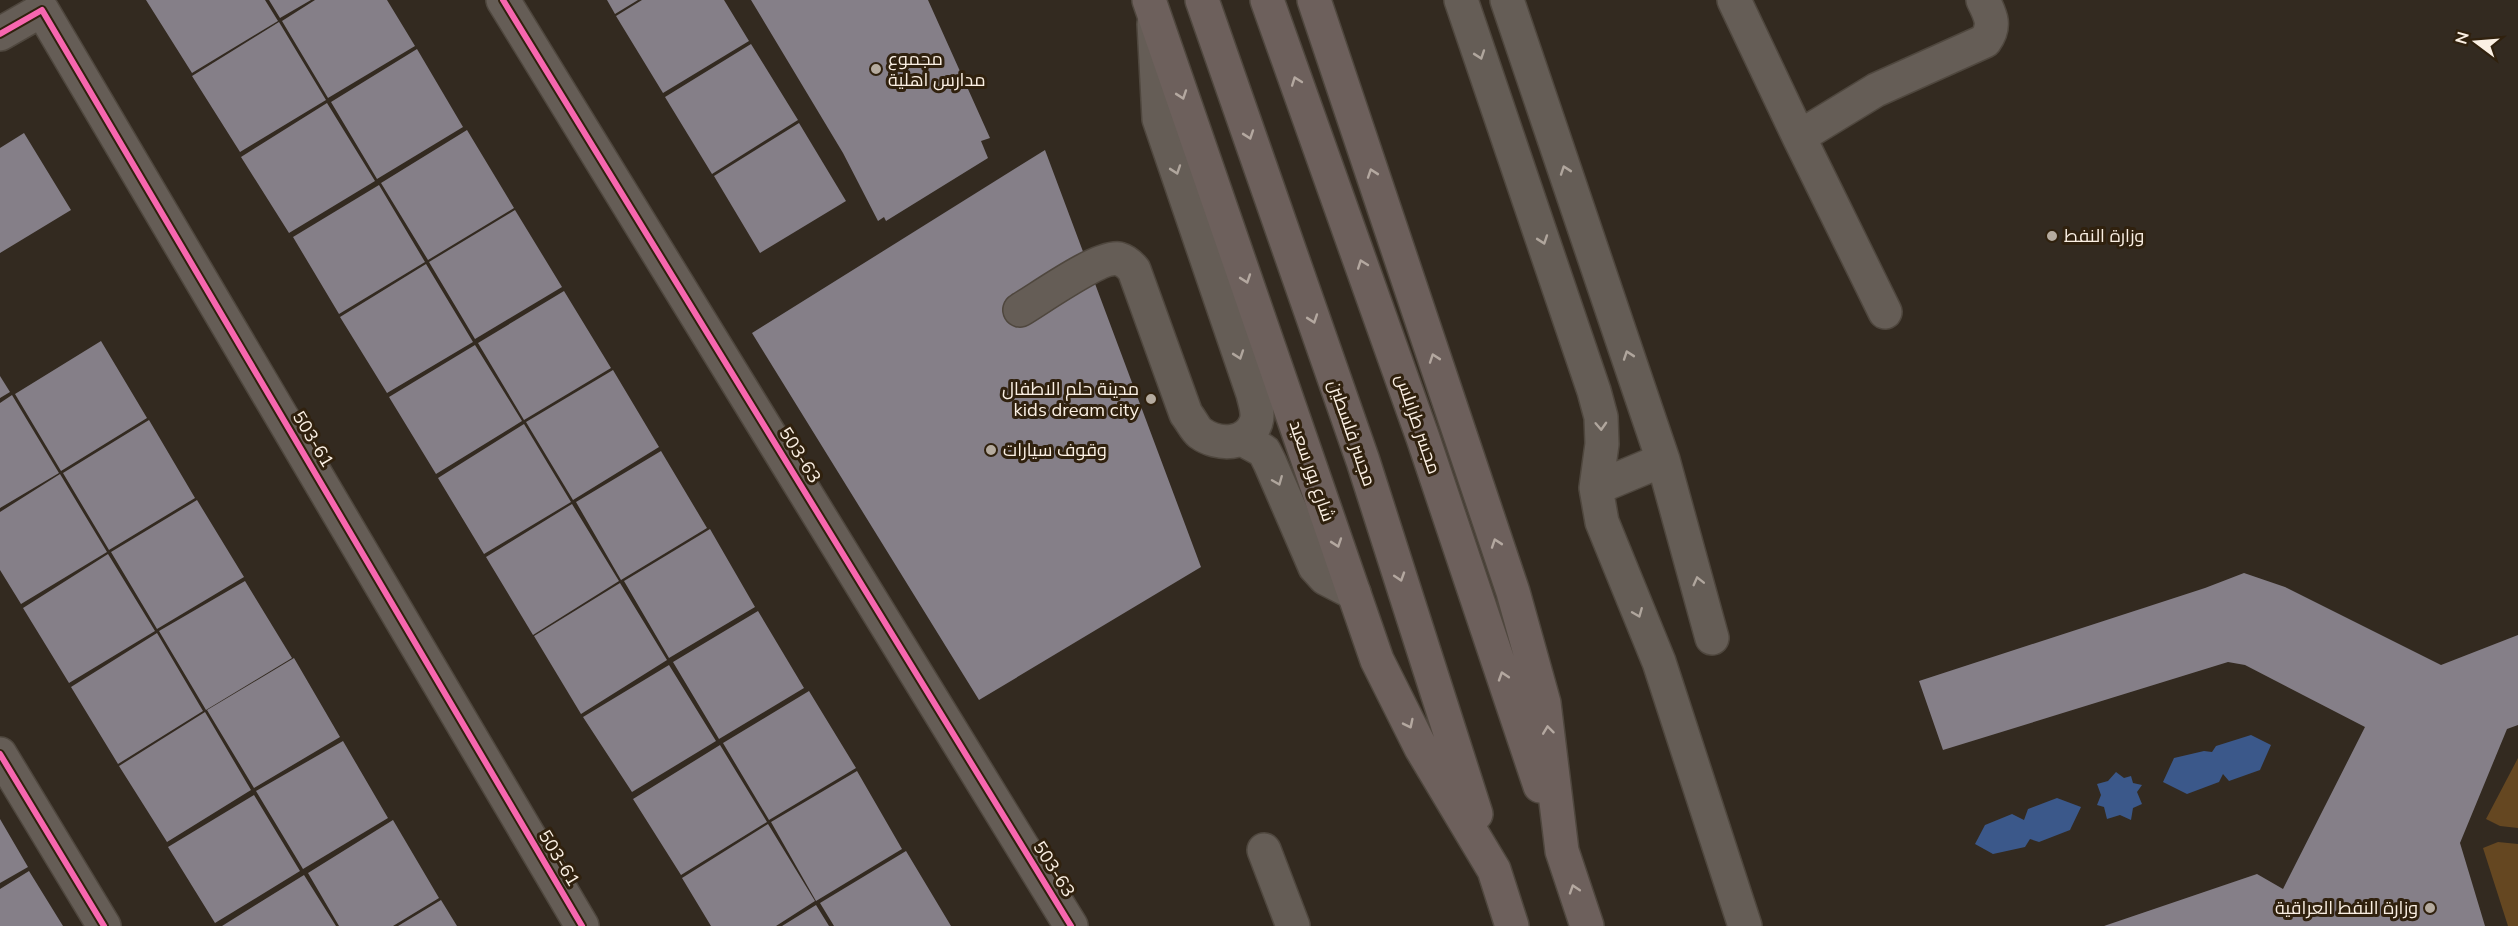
<svg xmlns="http://www.w3.org/2000/svg" width="2518" height="926" font-family="Mulish,Cairo,sans-serif">
<rect width="100%" height="100%" fill="#332a20"/>
<path fill="#654721" d="M2518,758v70l-18,-2 -14,-7z
M2498,842l20,2v82h-10l-25,-78z"/>
<path fill="#3b588a" d="M2251,735l20,10 -11,25 -31,11 -6,-7 -4,8 -32,12 -24,-12 11,-24 30,-7 8,1 4,-6z
M2116,772l8,6 7,-2 2,7 9,2 -5,7 5,12 -9,4 -2,12 -11,-5 -13,4 -3,-12 -7,-2 4,-10 -4,-11 11,-3z
M2057,798l24,9 -11,23 -31,12 -9,-3 -5,8 -32,7 -18,-10 10,-19 27,-11 12,6 4,-11z"/>
<path fill="#857f88" d="M146,0h119l13,21 -86,52z
M269,0h42l-31,18z
M315,0h72l28,46 -87,52 -46,-77z
M607,0h31l-23,14z
M642,0h82l25,41 -86,52 -47,-77z
M751,0h177l62,138 -9,3 7,17 -102,63 -2,-4 -6,4 -35,-68z
M279,22l47,78 -86,52 -48,-76z
M751,44l47,76 -86,54 -47,-77z
M417,49l46,78 -86,52 -46,-77z
M327,103l48,78 -86,52 -48,-76z
M799,123l47,78 -86,52 -46,-77z
M467,130l47,78 -86,52 -47,-77z
M24,133l47,77 -71,43v-105z
M1045,150l156,417 -222,133 -227,-367z
M379,185l46,77 -86,52 -46,-77z
M515,210l47,77 -87,52 -46,-77z
M426,264l47,78 -86,51 -47,-76z
M564,291l47,77 -87,52 -46,-77z
M101,341l46,77 -86,53 -46,-77z
M475,345l47,76 -86,53 -47,-77z
M613,370l46,77 -86,53 -47,-78z
M0,376l10,16 -10,6z
M12,395l47,78 -59,35v-105z
M149,420l46,78 -86,52 -46,-77z
M524,424l47,78 -87,52 -46,-76z
M661,451l46,77 -86,52 -45,-78z
M60,474l47,78 -86,52 -21,-34v-58z
M197,500l47,77 -87,52 -46,-77z
M572,504l47,77 -86,54 -47,-78z
M710,529l45,78 -86,51 -45,-77z
M108,554l47,77 -86,52 -46,-75z
M2244,573l41,14 156,78 77,-30v90l-11,4 -47,114 25,83h-381l153,-52 26,15 82,-162 -120,-62 -17,-3 -285,88 -24,-69 286,-93z
M245,581l47,77 -86,52 -47,-79z
M620,583l47,77 -86,54 -47,-78z
M758,611l46,77 -85,51 -46,-77z
M157,633l46,78 -85,53 -47,-77z
M294,658l46,79 -86,51 -47,-78z
M669,665l47,76 -84,51 -49,-75z
M809,691l47,77 -87,52 -46,-77z
M205,712l46,78 -84,52 -48,-76z
M343,741l45,77 -85,51 -47,-78z
M720,745l47,77 -86,53 -48,-76z
M857,771l45,78 -86,52 -45,-79z
M254,795l46,76 -85,52 -47,-76z
M0,819l28,48 -28,16z
M393,820l46,78 -46,28h-54l-31,-53z
M768,824l47,77 -39,25h-65l-29,-48z
M906,851l45,75h-117l-14,-23z
M29,871l34,55h-63v-37z
M304,875l32,51h-114z
M441,900l16,26h-59z
M816,905l13,21h-47z"/>
<g fill="none" stroke-linecap="round" stroke-linejoin="round">
<defs>
<path id="minor" d="M503,0l568,926
M1461,0l133,391 7,26 1,27 -6,44 6,34 57,140 86,264
M1507,0l156,460 49,178
M1734,0l65,137 77,-47 109,-49c11,-15 6,-25 -2,-41
M0,34l42,-24 540,916
M1799,137l86,175
M1020,310c19,-11 80,-55 99,-51 7,2 11,6 15,11l52,144c5,6 9,15 14,19 18,13 48,13 56,-11 3,-9 -1,-19 -3,-28l-94,-275 -5,-95
M1242,439l22,12 6,12 45,104 10,11 29,15
M1596,488l67,-28
M0,754l104,172
M1264,850l29,76"/>
<path id="major" d="M1149,0l228,660 44,88 73,122 18,56
M1202,0l161,461 113,353
M1267,0l156,438 117,348
M1314,0l199,592 31,111 18,148 25,75"/>
</defs>
<use href="#minor" stroke="#4f473e" stroke-width="36"/>
<use href="#major" stroke="#4f473e" stroke-width="36"/>
<use href="#minor" stroke="#655d56" stroke-width="33"/>
<use href="#major" stroke="#6d605c" stroke-width="33"/>
<defs>
<path id="cycleway" d="M503,0l568,926
M0,34l42,-24 540,916
M0,754l104,172"/>
</defs>
<use href="#cycleway" stroke="#30210e" stroke-width="10"/>
<use href="#cycleway" stroke="#f766af" stroke-width="6"/>
</g>
<defs><path id="oneway-chevron" d="M-2-3.5L2.5 0L-2 3.5" fill="none" stroke-width="1.6" stroke-linecap="round" stroke-linejoin="round" transform="scale(1.5)"/></defs>
<g stroke="#b0a69d">
<use href="#oneway-chevron" transform="translate(1480 55) rotate(71)"/>
<use href="#oneway-chevron" transform="translate(1176 170) rotate(71)"/>
<use href="#oneway-chevron" transform="translate(1565 170) rotate(-109)"/>
<use href="#oneway-chevron" transform="translate(1543 240) rotate(71)"/>
<use href="#oneway-chevron" transform="translate(1239 355) rotate(71)"/>
<use href="#oneway-chevron" transform="translate(1628 355) rotate(-109)"/>
<use href="#oneway-chevron" transform="translate(1601 426) rotate(87)"/>
<use href="#oneway-chevron" transform="translate(1278 481) rotate(68)"/>
<use href="#oneway-chevron" transform="translate(1698 581) rotate(-104)"/>
<use href="#oneway-chevron" transform="translate(1638 613) rotate(68)"/>
</g>
<g stroke="#b4a8a0">
<use href="#oneway-chevron" transform="translate(1296 81) rotate(-110)"/>
<use href="#oneway-chevron" transform="translate(1182 95) rotate(71)"/>
<use href="#oneway-chevron" transform="translate(1249 135) rotate(71)"/>
<use href="#oneway-chevron" transform="translate(1372 173) rotate(-109)"/>
<use href="#oneway-chevron" transform="translate(1362 264) rotate(-110)"/>
<use href="#oneway-chevron" transform="translate(1246 279) rotate(71)"/>
<use href="#oneway-chevron" transform="translate(1313 319) rotate(71)"/>
<use href="#oneway-chevron" transform="translate(1434 358) rotate(-109)"/>
<use href="#oneway-chevron" transform="translate(1337 543) rotate(71)"/>
<use href="#oneway-chevron" transform="translate(1496 543) rotate(-109)"/>
<use href="#oneway-chevron" transform="translate(1400 577) rotate(72)"/>
<use href="#oneway-chevron" transform="translate(1503 676) rotate(-108)"/>
<use href="#oneway-chevron" transform="translate(1409 724) rotate(64)"/>
<use href="#oneway-chevron" transform="translate(1548 730) rotate(-97)"/>
<use href="#oneway-chevron" transform="translate(1574 889) rotate(-108)"/>
</g>
<g fill="#b5ab9f" stroke="#30210e" stroke-width="2">
<circle cx="876" cy="69" r="6"/>
<circle cx="2052" cy="236" r="6"/>
<circle cx="1151" cy="399" r="6"/>
<circle cx="991" cy="450" r="6"/>
<circle cx="2430" cy="908" r="6"/>
</g>
<g text-anchor="middle" stroke-width="6" stroke-linejoin="round" paint-order="stroke">
<g font-size="18" fill="#fbf0e4" stroke="#30210e" text-anchor="start">
<text x="888" y="65">مجموع<tspan x="888" dy="21">مدارس اهلية</tspan></text>
<text x="2064" y="242">وزارة النفط</text>
<text x="1139" y="395" text-anchor="end">مدينة حلم الاطفال<tspan x="1139" dy="21">kids dream city</tspan></text>
<text x="1003" y="456">وقوف سيارات</text>
<text x="2418" y="914" text-anchor="end">وزارة النفط العراقية</text>
</g>
<g font-size="18" fill="#fbf0e4" stroke="#30210e">
<text transform="translate(1418 424) rotate(71)" y="6">مجسر طرابلس</text>
<text transform="translate(1352 433) rotate(71)" y="6">مجسر فلسطين</text>
<text transform="translate(313 439) rotate(59)" y="6">503-61</text>
<text transform="translate(800 455) rotate(58)" y="6">503-63</text>
<text transform="translate(1312 471) rotate(71)" y="6">شارع بور سعيد</text>
<text transform="translate(559 858) rotate(59)" y="6">503-61</text>
<text transform="translate(1054 869) rotate(58)" y="6">503-63</text>
</g>
</g>
<g transform="translate(2476 42) rotate(286)" stroke="#30210e" stroke-width="4.5" paint-order="stroke">
<path d="M0-4.5L10 22L0 15L-10 22Z" fill="#fbf0e4"/>
<text y="-9" font-size="16" font-weight="bold" text-anchor="middle" fill="#fbf0e4">N</text>
</g>
</svg>
